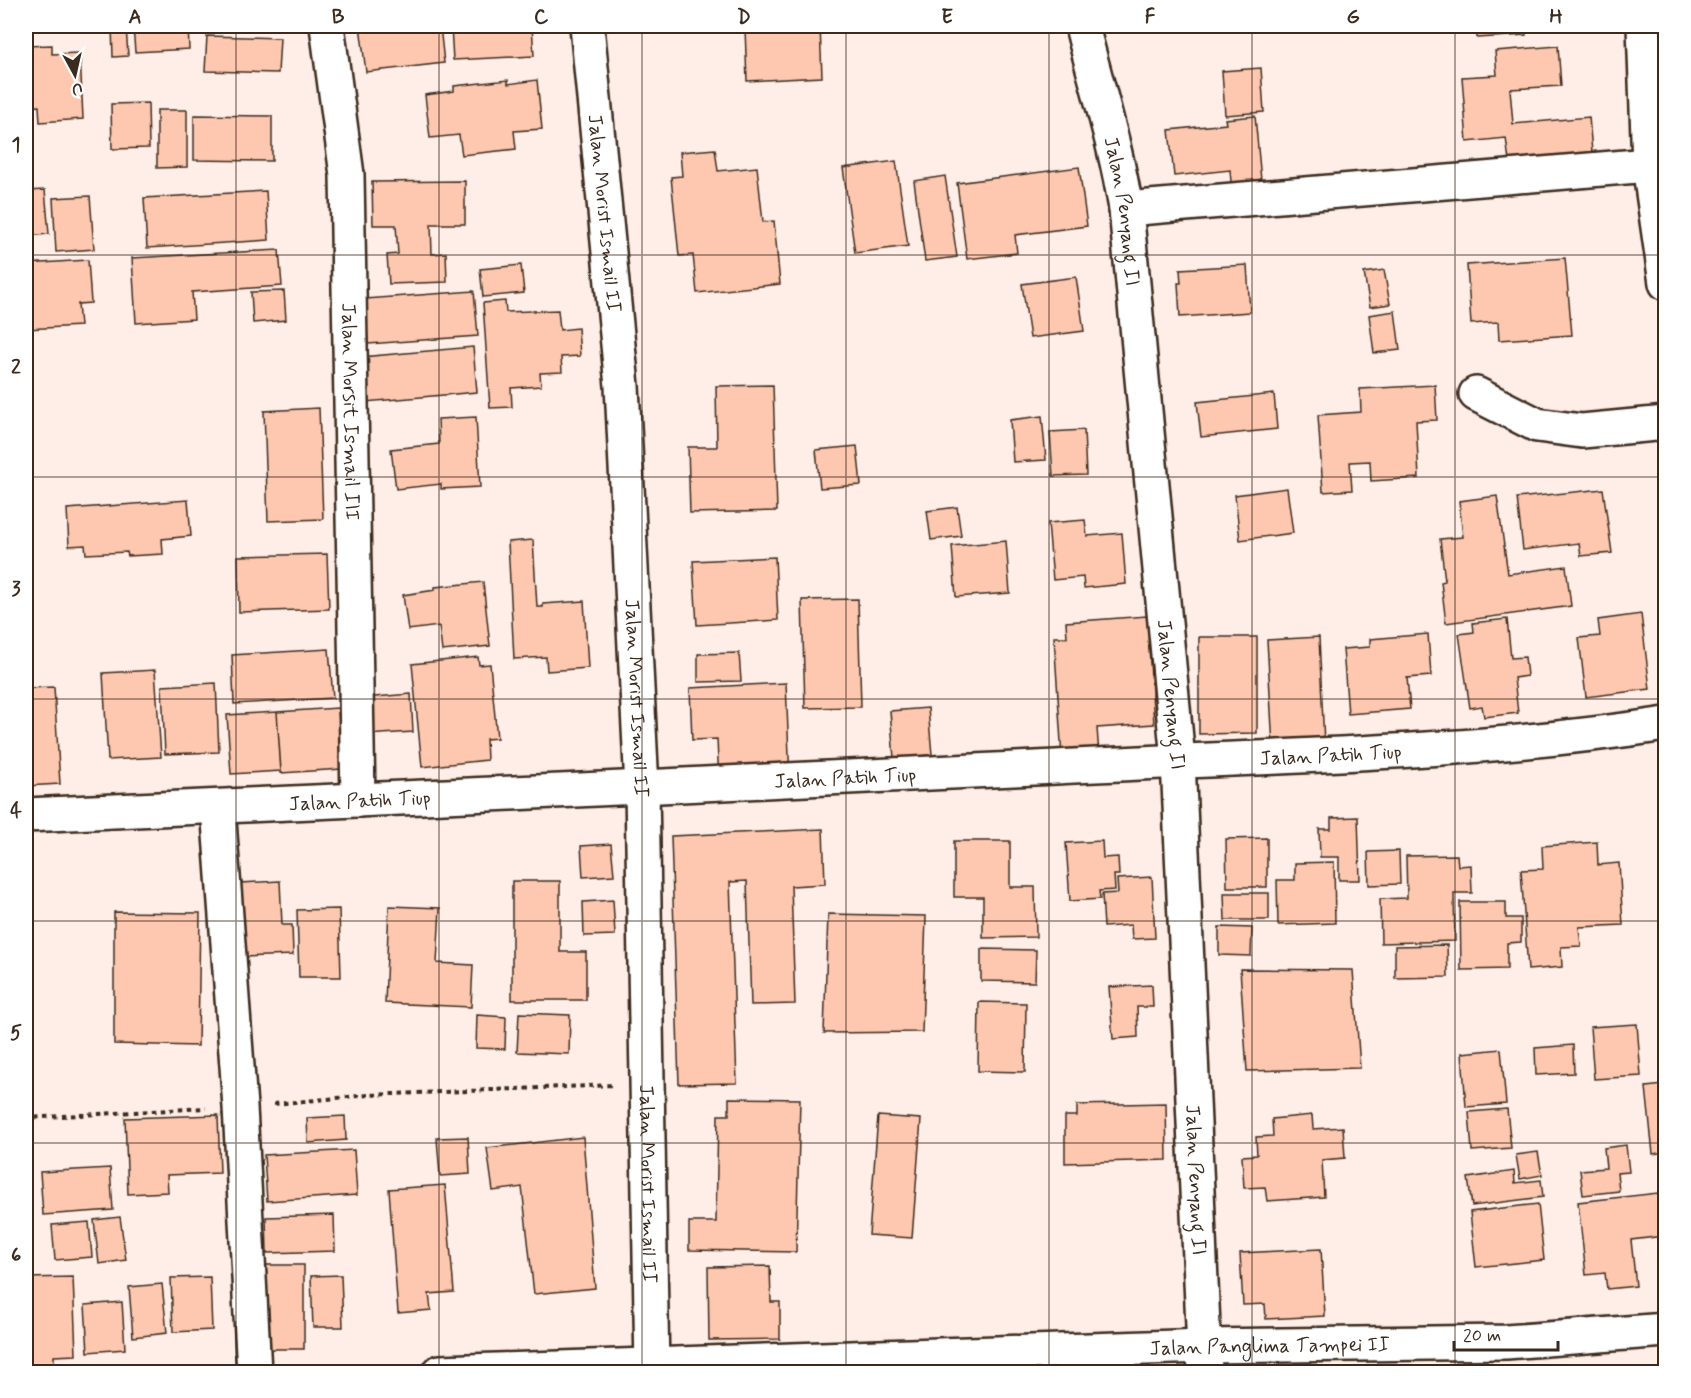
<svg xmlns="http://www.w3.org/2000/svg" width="1691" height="1398" font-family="Mynerve,sans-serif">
<rect width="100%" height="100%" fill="#ffeee7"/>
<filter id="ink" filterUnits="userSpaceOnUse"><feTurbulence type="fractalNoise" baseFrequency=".0167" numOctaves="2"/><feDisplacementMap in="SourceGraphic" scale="12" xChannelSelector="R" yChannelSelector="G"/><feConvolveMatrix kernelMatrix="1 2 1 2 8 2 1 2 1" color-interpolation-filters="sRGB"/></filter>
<g filter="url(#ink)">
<path fill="#fec8b0" stroke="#3b2a1e" stroke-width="1.5" d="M112,26h14l2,30 -15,1z
M133,26h55l1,23 -54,3z
M360,26h80l4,37 -78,9z
M451,26h81l2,30 -81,4z
M820,26l2,51 -75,4 -2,-52z
M1476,26h49l1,9 -49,3z
M207,36l73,2 -2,35 -73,-2z
M52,45v9l28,-1 3,66 -43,3 -1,-16 -13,1v-61z
M1558,46l3,40 -51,3 3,35 76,-7 3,35 -83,9 -3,-23 -39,4 -5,-65 35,-2 -2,-24z
M1261,68l3,44 -39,3 -3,-44z
M508,80v4l29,-4 5,49 -28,2 2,18 -54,6 -3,-20 -29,3 -5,-43 29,-4v-5z
M148,103l1,45 -37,1 -1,-45z
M157,110h30v57l-30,1z
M194,115l78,1v45l-78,-1z
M1255,116l7,75 -30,2 -2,-23 -56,6 -5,-46 57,-6 -1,-5z
M715,149l3,22 39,-4 6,55 11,-1 6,63 -83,9 -4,-38 -14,1 -8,-79 11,-1 -2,-24z
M896,161l12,85 -53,7 -12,-85z
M1079,167l8,59 -72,9 2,18 -50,6 -10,-76z
M945,176l12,81 -32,4 -11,-80z
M465,181v43h-34l1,30 14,-1 1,29 -58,2 -2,-29 11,-1 -2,-29h-23l-1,-43z
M45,190l4,44 -23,2v-45z
M266,191l3,49 -122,8 -3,-50z
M90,196l4,53 -38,3 -3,-54z
M279,250l3,36 -90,6 2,27 -58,4 -4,-65z
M1565,258l7,77 -73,5 -1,-18 -27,2 -4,-59z
M88,260l3,43 -13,1 2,22 -54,3v-65z
M521,265l3,28 -41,4 -3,-28z
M1247,265l3,47 -70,5 -2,-34h3l-1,-14z
M1384,270l6,34 -20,3 -6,-34z
M1076,277l8,54 -54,7 -8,-54z
M284,291l2,29 -33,3 -2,-31z
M474,291l4,45 -110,8 -3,-45z
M505,301l1,11 52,-2 2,20 18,-2 2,28 -19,1 1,15 -22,1 1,13 -30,2 1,19 -22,1 -7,-105z
M1395,311l5,39 -26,3 -5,-38z
M473,347l4,45 -112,10 -4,-45z
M773,385l4,126 -87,2 -2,-66h29l-1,-61z
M1435,385l2,35 -21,1 3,57 -48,3 -1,-20 -20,1 2,28 -29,2 -5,-77 43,-3 -1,-23z
M1274,394l3,35 -76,8 -4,-35z
M319,408l4,111 -55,2 -4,-110z
M1042,416l4,44 -33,2 -3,-42z
M476,417l4,70 -39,2v-5l-45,5 -5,-40 48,-5 -1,-25z
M1084,430l2,45 -33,1 -3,-44z
M857,446l4,39 -41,3 -4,-38z
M1287,488l6,45 -53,7 -5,-45z
M1603,489l9,64 -31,3 -2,-13 -56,7 -6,-52z
M1497,496l11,78 58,-8 5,40 -125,17 -5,-41 4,-1 -5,-42 23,-2 -4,-36z
M188,500l3,36 -29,3 1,15 -35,2 -1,-4 -41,2 -1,-9 -16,1 -2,-37z
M957,507l4,29 -30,4 -4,-29z
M1085,520l2,16 35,-3 4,51 -42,4 -1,-11 -30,3 -5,-57z
M533,540l4,67h6v-3l41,-3 4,67 -41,3 -1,-14 -32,2 -6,-117z
M1006,541l4,52 -54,4 -4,-51z
M327,554l2,55 -90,3 -1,-56z
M775,557l3,63 -81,5 -4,-64z
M483,582l7,64 -48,5 -3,-25 -31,4 -5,-35 32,-5v-3z
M858,599l3,108 -56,1 -3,-108z
M1641,614l9,75 -64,8 -7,-59 21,-2 -2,-16z
M1147,616l7,108 -57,4 2,27 -37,2 -8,-120h13l-1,-15z
M1507,619l4,39 14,-1 2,19 -13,2 4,35 -34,4 -2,-11 -12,2 -11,-74 15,-2 -1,-9z
M1428,634l3,42 -24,2 3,31 -62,5 -5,-65 27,-2v-8z
M1199,637h58v96l-58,1z
M1319,637l5,107 -51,3 -6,-107z
M329,649l4,49 -99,6 -2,-49z
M739,653l2,28 -43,1v-28z
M478,657l1,8 11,-1 7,74 -11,1 1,21 -65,7 -10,-103z
M155,670l6,87 -53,3 -5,-87z
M216,683l3,69 -54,2 -3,-68z
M786,683l4,97 -71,3 -2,-44 -25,1 -2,-52z
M54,687l6,97 -34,2v-98z
M411,694l2,38 -48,3 -3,-37z
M338,708l4,61 -61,4 -4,-61z
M928,708l4,47 -38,3 -4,-47z
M277,712l4,59 -50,3 -4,-59z
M1358,817l2,63h-21v-23h-19l-1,-28h12v-11z
M823,829l2,55 -34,2 4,118 -44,1 -4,-124 -17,1 7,201 -58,1 -8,-248z
M1267,838v49h-40l-1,-48z
M954,841h56v46h25l1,50 -53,1v-41h-29z
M1102,841l1,17 15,-1 1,18h-5l1,15 -16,1 1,8 -30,2 -4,-58z
M1597,842l1,23 21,-2 4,62 -44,2 2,19 -20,1 1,20 -34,3 -7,-100 22,-1 -1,-23z
M611,844l3,31 -31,2 -2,-31z
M1399,851l1,33 -31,1 -1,-33z
M1457,855l1,11 13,-1 1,28h-18l1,48 -74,2 -1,-44 27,-1 -1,-42z
M1334,862l1,61 -57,2 -1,-45h18v-17z
M1152,877l3,61 -23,1 -1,-14 -27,2 -2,-33 16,-1 -1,-14z
M280,881l2,44h10l1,30 -50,2 -3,-74z
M512,881h48v71h26v48h-74z
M1224,893h45v27h-44z
M613,900l2,35 -31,1 -1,-34z
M1460,902h46v16h15v24l-14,1v26l-46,1z
M389,906l51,2 -3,55 36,2 -2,42 -86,-4z
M339,909l2,68h-42l-2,-67z
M114,912l86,1 -2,133 -84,-2z
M828,914l98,2 -4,116 -98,1z
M1219,927l33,1 -1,28 -32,-1z
M1447,945l1,32 -53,1v-32z
M981,949l55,1 -1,32 -54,-1z
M1240,969l113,1 7,98 -113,3z
M1152,985l1,22h-16l1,30 -25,2 -4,-52z
M979,1002l47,1 -1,69 -47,-1z
M519,1013l51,2 -1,39 -52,-2z
M477,1015l29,2 -1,32 -29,-1z
M1637,1024l4,52 -47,3 -4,-52z
M1573,1045l1,28 -38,2 -1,-27z
M1501,1049l5,55 -40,3 -4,-54z
M1664,1085l2,67 -13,2 -7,-67z
M729,1098l71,1 -4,153 -107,-2v-28h27l2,-107h11z
M1166,1103l1,57 -102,3v-47h12v-11z
M1507,1109l4,39 -39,3 -3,-39z
M218,1115l2,58 -53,2 1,17 -40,2 -3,-76z
M1312,1115l1,14 30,-2 2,31 -23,2 2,37 -57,4 -2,-14 -21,1 -2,-32 15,-1 -1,-18 17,-1 -1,-17z
M345,1116l1,24 -38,3 -1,-25z
M878,1116l43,3 -9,119 -43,-3z
M468,1137l2,37 -30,2 -3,-38z
M583,1137l12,151 -61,6 -12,-107 -29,4 -6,-43z
M1626,1145l3,27 -12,1 2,18 -36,4 -3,-25 26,-2 -2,-20z
M354,1150l3,45 -90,6 -3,-46z
M1538,1152l4,23 -22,4 -4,-24z
M110,1168l3,42 -70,5 -3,-43z
M1514,1171l1,12 26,-3 2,17 -71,9 -4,-28z
M445,1185l9,107 -25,2 2,16 -33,3 -9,-124z
M1658,1193l6,43 -33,4 5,46 -29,3 -2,-16 -19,2 -8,-73z
M1538,1204l6,56 -68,7 -6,-55z
M334,1215l1,36 -68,2 -1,-36z
M120,1217l6,43 -27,4 -5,-44z
M89,1222l3,35 -37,3 -3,-35z
M1321,1249l4,67 -59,3 -1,-15 -22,1 -3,-52z
M266,1265h38v84h-38z
M770,1266l1,36h9v37l-71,1 -1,-73z
M341,1275l2,52h-30l-2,-51z
M73,1277l3,78 -22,1v16h-28v-94z
M210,1277l2,53 -39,2 -2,-54z
M162,1284l5,49 -34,4 -4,-50z
M122,1302l3,47 -37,3 -3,-47z"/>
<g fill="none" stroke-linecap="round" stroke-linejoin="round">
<defs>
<g id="minor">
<path id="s1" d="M327,26l20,149 11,625"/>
<path id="s2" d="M587,26l35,360 20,402 10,584"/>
<path id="s3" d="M1082,26c15,61 34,120 44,183l52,551 27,612"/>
<path d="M1644,26l5,139 17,118"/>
<path d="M1126,209l523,-44"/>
<path d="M1476,394l61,31 45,6 84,-8"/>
<path d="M218,807l22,300 14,265"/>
<path id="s4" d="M26,815c343,-15 687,-31 1030,-48 203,-11 409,-12 610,-43"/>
<path id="s5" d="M440,1372l764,-26 302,-4 160,-12"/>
</g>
</defs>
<use href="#minor" stroke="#3b2a1e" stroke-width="38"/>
<path stroke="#3b2a1e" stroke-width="4" stroke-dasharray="4.5 4.5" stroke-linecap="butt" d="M274,1104l95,-9 245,-10
M26,1118l180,-10"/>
<use href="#minor" stroke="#fff" stroke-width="33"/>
</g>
</g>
<path fill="none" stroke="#3b2a1e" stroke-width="1.5" stroke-opacity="0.55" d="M236,26v1346M439,26v1346M642,26v1346M846,26v1346M1049,26v1346M1252,26v1346M1455,26v1346M26,255h1640M26,477h1640M26,699h1640M26,921h1640M26,1143h1640"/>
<g text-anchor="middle" stroke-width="4.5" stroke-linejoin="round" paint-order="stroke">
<g font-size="20" fill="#3b2a1e" stroke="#fff">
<text dy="7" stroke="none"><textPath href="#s2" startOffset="188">Jalan Morist Ismail II</textPath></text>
<text dy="7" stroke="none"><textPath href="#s3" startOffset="190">Jalan Penyang II</textPath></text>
<text dy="7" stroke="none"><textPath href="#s1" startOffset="387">Jalan Morsit Ismail III</textPath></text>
<text dy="7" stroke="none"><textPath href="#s3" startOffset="676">Jalan Penyang II</textPath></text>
<text dy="7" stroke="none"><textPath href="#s2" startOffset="674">Jalan Morist Ismail II</textPath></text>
<text dy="7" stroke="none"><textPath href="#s4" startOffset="1306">Jalan Patih Tiup</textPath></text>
<text dy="7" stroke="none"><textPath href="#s4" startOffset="820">Jalan Patih Tiup</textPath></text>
<text dy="7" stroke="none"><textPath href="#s4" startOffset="334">Jalan Patih Tiup</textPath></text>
<text dy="7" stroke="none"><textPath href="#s3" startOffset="1162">Jalan Penyang II</textPath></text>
<text dy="7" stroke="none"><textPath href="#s2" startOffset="1160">Jalan Morist Ismail II</textPath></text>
<text dy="7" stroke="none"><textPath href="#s5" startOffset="830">Jalan Panglima Tampei II</textPath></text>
</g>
</g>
<rect width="1691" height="1398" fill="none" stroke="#fff" stroke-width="66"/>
<g transform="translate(75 75) rotate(172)" stroke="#ffffff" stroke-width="4.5" paint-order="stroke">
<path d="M0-4.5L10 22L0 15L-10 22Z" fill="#3b2a1e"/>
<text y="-9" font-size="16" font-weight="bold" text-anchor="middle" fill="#3b2a1e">U</text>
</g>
<path d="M1454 1341v9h104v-9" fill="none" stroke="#3b2a1e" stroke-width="3"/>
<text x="1463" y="1341" font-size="18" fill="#3b2a1e" stroke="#ffffff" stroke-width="4.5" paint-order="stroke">20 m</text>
<rect x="33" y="33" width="1625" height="1332" fill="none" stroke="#3b2a1e" stroke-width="2"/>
<g font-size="20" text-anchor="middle" font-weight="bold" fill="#3b2a1e">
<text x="135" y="23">A</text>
<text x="338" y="23">B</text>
<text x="541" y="23">C</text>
<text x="744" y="23">D</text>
<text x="947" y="23">E</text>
<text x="1150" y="23">F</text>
<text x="1353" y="23">G</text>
<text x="1556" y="23">H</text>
<text x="16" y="151">1</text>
<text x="16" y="373">2</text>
<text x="16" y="595">3</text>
<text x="16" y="817">4</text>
<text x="16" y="1039">5</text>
<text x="16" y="1261">6</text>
</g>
</svg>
